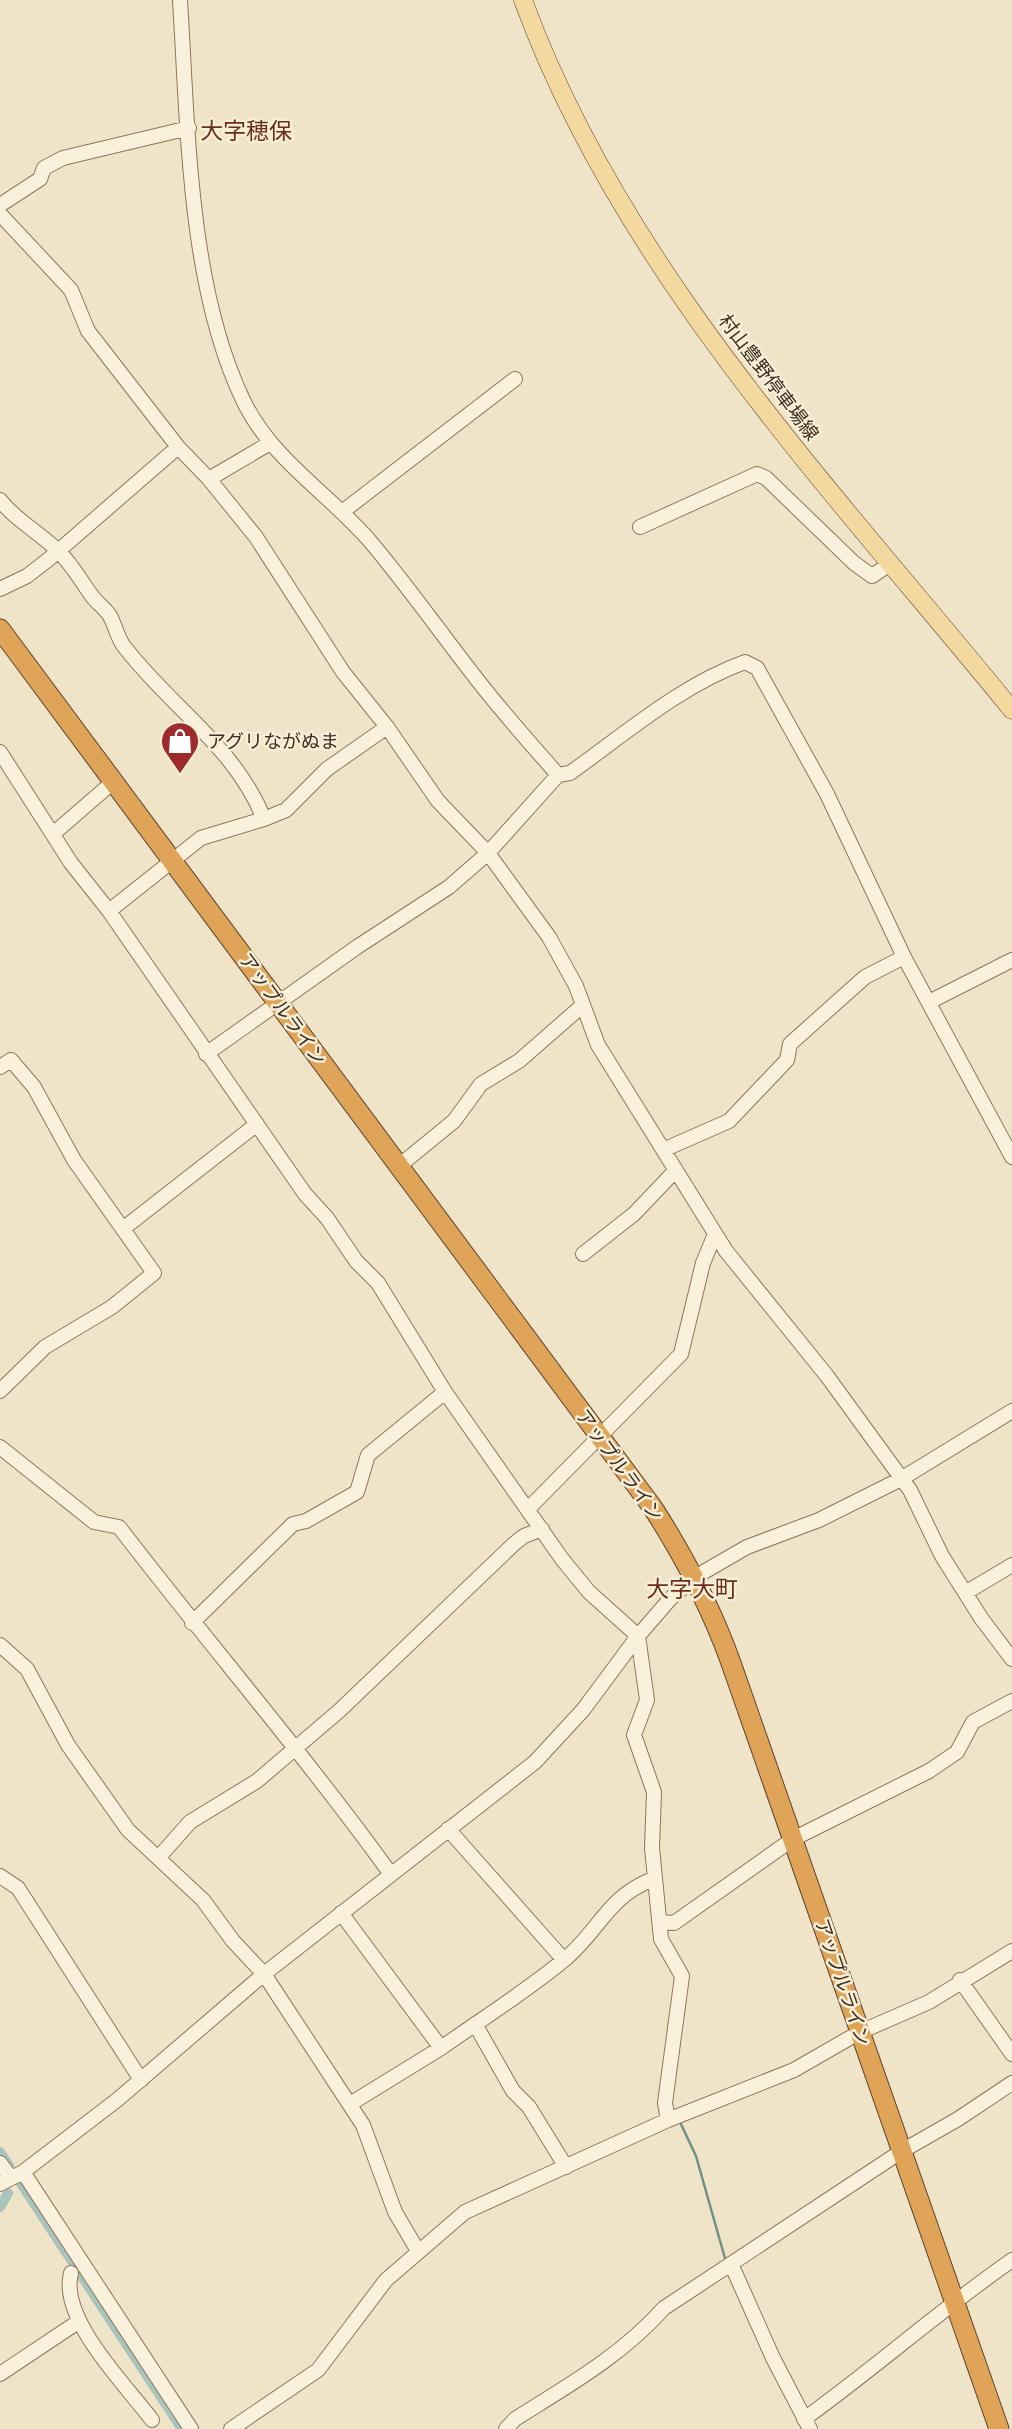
<svg xmlns="http://www.w3.org/2000/svg" width="1012" height="2429" font-family="'Playfair Display','Noto Sans JP',serif">
<rect width="100%" height="100%" fill="#f0e4c8"/>
<g fill="none" stroke-linecap="round" stroke-linejoin="round">
<path stroke="#6f938a" stroke-width="2.5" d="M680,2122l16,34 30,106"/>
<path stroke="#a9c4bc" stroke-width="10" d="M0,2152l9,14
M20,2182l162,247
M0,2207l8,-14"/>
<defs>
<path id="minor" d="M180,0c8,126 8,285 63,400 28,59 84,92 126,140 39,46 73,95 110,142 25,32 52,62 79,93l12,-2c55,-39 111,-88 175,-111l12,6 70,126 77,163 108,200
M0,205l40,-26 4,-11 19,-10 126,-30
M0,214l71,76 17,41 90,116 31,32 47,58 87,135 44,55 51,74 50,52 61,84 27,49 22,59 128,206 101,125 83,114 32,66 39,62 31,41
M209,479l61,-36
M0,500c17,22 41,33 60,53 13,13 21,28 32,43 5,7 13,12 18,20 5,9 7,20 13,29 46,61 112,101 141,174l-63,19 -92,73
M342,512l173,-133
M640,527l117,-53 9,4 88,85 18,13 18,-12
M0,589l27,-13 22,-17 129,-112
M0,752l71,111 38,48 196,283 22,24 29,43 22,22 67,109 117,167 27,33 49,44 9,64 -13,35 20,57 -2,56 9,91 21,37 -17,127 3,17
M264,819l22,-9 41,-41 60,-42
M53,834l60,-52
M929,1002l83,-42
M206,1054l151,-107 92,-60 39,-34 70,-78
M0,1067l11,-7 23,27 40,73 80,113 -42,34 -67,40 -45,44
M663,1150l66,-29 58,-61 3,-16 75,-67 39,-20
M399,1166l55,-45 27,-37 38,-23 64,-56
M124,1228l133,-104
M583,1254l51,-40 41,-43
M0,1447l94,75 25,5c89,116 185,227 271,346
M528,1509l153,-155 22,-91 12,-29
M965,1593l47,-28
M192,1623l101,-99 13,-3 51,-29 11,-37 77,-63
M0,1645l27,24 41,76 60,85 75,70 30,41 31,33 99,151 32,87 23,39
M448,1829l116,131
M159,1857l31,-35 67,-41 82,-70 176,-168 9,-7 18,-7
M0,1876l18,12 123,192
M341,1913l100,135c41,-29 84,-56 123,-88 36,-30 43,-63 89,-81
M659,1922l15,1 119,-84 136,-68 28,-19 16,-30 39,-21
M960,1980l52,74
M475,2024l38,67 16,16 37,60
M350,2104l91,-56
M0,2163l11,15
M23,2172l168,257
M0,2184l23,-12 94,-72 147,-126 271,-212 48,-52 55,-74 32,-37 25,-22 52,-30 72,-27 82,-41 111,-68
M732,2266l41,92 37,71
M71,2273c-12,46 54,111 81,147
M0,2374l78,-52
M804,2419c71,-51 136,-109 208,-159
M231,2429l87,-59 68,-90 79,-68 203,-92 126,-50 66,-38 69,-30 83,-51
M506,2429l9,-10c54,-34 106,-63 149,-111l238,-157 56,-32 54,-36"/>
<path id="major" d="M523,0c99,271 310,490 489,710"/>
<path id="highway" d="M0,629l653,879c32,50 58,99 78,155l268,766"/>
</defs>
<use href="#minor" stroke="#8d765c" stroke-width="16"/>
<use href="#major" stroke="#5b4430" stroke-width="19"/>
<use href="#highway" stroke="#5b4430" stroke-width="21"/>
<use href="#minor" stroke="#faf1dc" stroke-width="14"/>
<use href="#major" stroke="#f3d9a0" stroke-width="18"/>
<use href="#highway" stroke="#e0a458" stroke-width="19"/>
</g>
<defs>
<symbol id="shop-pin" viewBox="-11 -11 22 30"><path d="M0 17L-7.5 6A9.5 9.5 0 1 1 7.5 6Z" fill="#9e2a2b" stroke="#f7eed8"/><path d="M-5-2.5h2.3a2.7 3.5 0 0 1 5.4 0H5L5.5 6h-11ZM-1.5-2.5h3a1.5 2.3 0 0 0-3 0Z" fill="#fff"/></symbol>
</defs>
<g fill-rule="evenodd">
<use href="#shop-pin" x="158" y="719" width="44" height="60"/>
</g>
<g text-anchor="middle" stroke-width="5" stroke-linejoin="round" paint-order="stroke">
<g font-size="19" fill="#3d2e20" stroke="#f7eed8">
<text transform="translate(769 377) rotate(53)" y="7">村山豊野停車場線</text>
<text transform="translate(283 1009) rotate(54)" y="7">アップルライン</text>
<text transform="translate(620 1465) rotate(54)" y="7">アップルライン</text>
<text transform="translate(843 1982) rotate(71)" y="7">アップルライン</text>
</g>
<g font-size="19" fill="#3d2e20" stroke="#f7eed8" text-anchor="start">
<text x="207" y="748">アグリながぬま</text>
</g>
<g font-size="23" fill="#6b2e1e" stroke="#f7eed8">
<text x="246" y="139">大字穂保</text>
<text x="692" y="1597">大字大町</text>
</g>
</g>
</svg>
